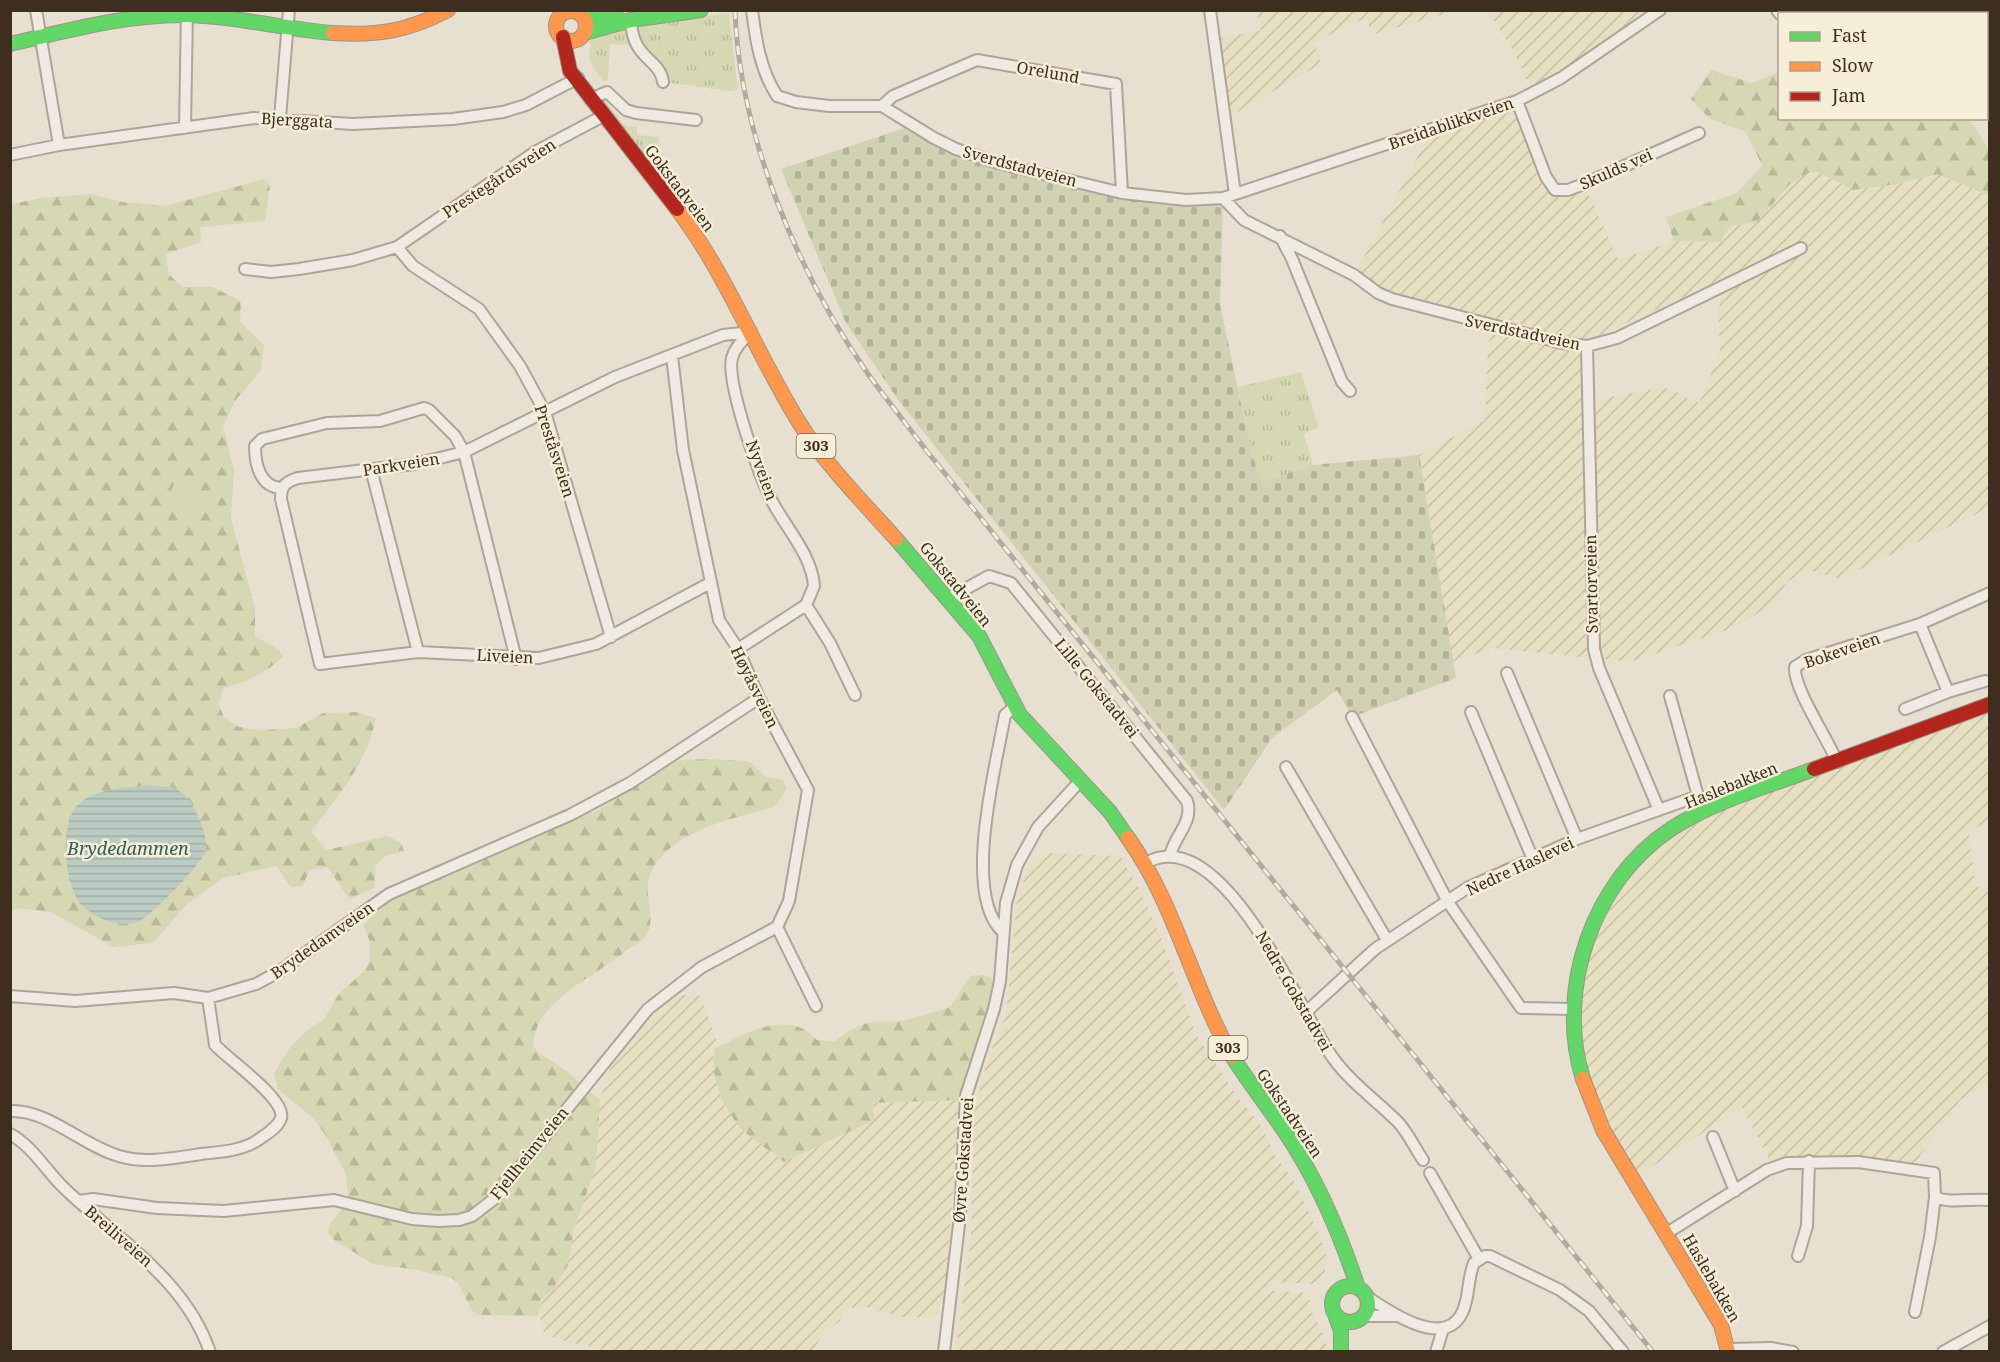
<svg xmlns="http://www.w3.org/2000/svg" width="2000" height="1362" font-family="'Noto Serif',serif">
<defs>
<pattern id="farmland-furrows" width="10" height="10" patternUnits="userSpaceOnUse" patternTransform="scale(1.5)"><rect width="10" height="10" fill="#e6dfc2"/><path d="M-1 1l2-2M0 10L10 0M9 11l2-2" fill="none" stroke="#c6c0a6"/></pattern>
<pattern id="grass-tufts" width="24" height="20" patternUnits="userSpaceOnUse" patternTransform="scale(1.5)"><rect width="24" height="20" fill="#d6d7b3"/><path d="M3 7l-1-3M5 7V3M7 7l1-3M15 17l-1-3M17 17v-4M19 17l1-3" fill="none" stroke="#b9b99a"/></pattern>
<pattern id="forest-firs" width="22" height="20" patternUnits="userSpaceOnUse" patternTransform="scale(1.5)"><rect width="22" height="20" fill="#d6d7b3"/><path d="M5 1l3.5 6h-7zM16 11l3.5 6h-7z" fill="#b9b99a"/></pattern>
<pattern id="cemetery-stones" width="16" height="16" patternUnits="userSpaceOnUse" patternTransform="scale(1.5)"><rect width="16" height="16" fill="#d1d1b3"/><path d="M2 7V4a2 2 0 0 1 4 0v3zM10 15v-3a2 2 0 0 1 4 0v3z" fill="#b4b49a"/></pattern>
<pattern id="water-rules" width="6" height="5" patternUnits="userSpaceOnUse" patternTransform="scale(1.5)"><rect width="6" height="5" fill="#bcccc2"/><path d="M0 2.5h6" fill="none" stroke="#a2b0a6"/></pattern>
</defs>
<rect width="100%" height="100%" fill="#e7e0d1"/>
<path fill="url(#farmland-furrows)" fill-rule="evenodd" d="M1257,11h198l-82,23 -8,-16 -50,24 6,22 -96,55 -8,-80 44,-9z
M1488,11h172l-127,83 -20,-44z
M1517,101l38,89 29,-6 34,76 56,-19 46,1 10,-16 27,-4 33,-38 17,-11 11,-1 35,18 44,-6 41,-10 51,22v312l-149,71 -32,-9 -22,12 -7,18 -43,27 -106,35 -138,-14 -39,14 -34,-207 66,-35 2,-59 4,-34 -74,-20 -63,-32 78,-145zM1724,279l-6,35 2,37 -21,52 -35,-16 -73,14 -2,-61z
M1989,706v116l-21,9 8,56 13,-2v199l-29,16 -50,70 -77,-10 -60,7 -31,-60 -109,72 -50,-94 -5,-115 43,-93 50,-48z
M1045,853l75,3 19,32 21,47 36,99 40,61 23,28 17,34 18,24 25,52 7,22 -1,17 -5,8 -9,4 -43,-2v8l40,3 4,19 14,29 1,10h-371l15,-116 3,-123 14,-54 18,-43 11,-116 13,-34 4,-7z
M683,995l18,1 15,43 -3,18 32,75 39,30 90,-42 -1,-17 87,-3 -15,198 -8,15 -8,5 -27,-1 -35,-10 -17,1 -7,6 -4,8 -15,10 -11,19 -201,1 -51,-12 -17,-7 -6,-25 30,-43 6,-36 22,-63 4,-66 12,-37 35,-42 20,-18z"/>
<path fill="url(#grass-tufts)" d="M726,13l3,2 9,75 -8,1 -67,-9 -29,-42 -6,5 -18,-1 -2,35 -4,3c-9,-12 -19,-19 -13,-36l-2,-4 3,-5 18,-6z
M607,97l-1,5 18,23 13,2v8l22,2c-1,26 -2,30 19,46l-9,5 -68,-89z
M1301,372l18,55 -15,7 9,31 -51,19 -10,-29 -14,-68z"/>
<path fill="url(#forest-firs)" d="M1711,70l41,13 27,-11 1,46 190,1 19,31v46l-51,-22 -41,10 -44,6 -35,-18 -11,1 -17,11 -33,38 -27,4 -10,16 -46,-1 -8,-24 71,-24 25,-28 -16,-33 -37,-14 -18,-19z
M264,179l6,7 -5,35 -65,6 1,15 -35,12 3,20 13,13h30l29,14 -1,21 24,23 -3,25 -26,31 -12,26 11,43 -3,48 24,91v27l24,14 4,7c-18,16 -36,25 -59,31l-6,15 6,14 15,10 24,3 33,-2 27,-15 32,-1 21,6c-8,43 -38,79 -65,113l15,19 62,-14 13,7 3,8 -18,5 -10,8 -2,24 -25,11 -21,-32 -19,3 -6,16 -12,1 -15,-21 -53,12 -35,25 -35,40 -40,4 -62,-35 -35,-4 -5,3v-707l31,-6 48,-4 33,8 42,4z
M707,759l39,2 8,4 12,12 17,3 4,8 -9,15 -7,5c-40,10 -121,29 -123,80 -1,16 8,35 -3,49 -4,5 -12,9 -18,13 -28,23 -65,39 -86,69 -5,8 -6,17 -8,26l5,7 30,20 32,28 -4,66 -22,63 -6,36 -14,23 -13,12 -3,16 -61,-1 -6,-6 -12,-25 -7,-6 -34,-8 -45,-6 -39,-24 -6,-7 2,-9 18,-22 -2,-28 -22,-41 -11,-15 -35,-29 -4,-16 15,-24 13,-14 22,-16 14,-24 28,-26 4,-8v-19l-7,-17 27,-25 163,-74 46,-16 64,-44 18,-6z
M983,975l17,6 -21,75 -19,44 -87,3 1,17 -90,42c-12,-11 -26,-18 -38,-29 -21,-19 -38,-57 -31,-85 32,-14 73,-41 102,-8l18,1 18,-13 14,-5 35,-2 40,-11 8,-3 20,-31z"/>
<path fill="url(#cemetery-stones)" d="M914,125l42,24 166,44 101,5 -3,107 32,150 10,28 51,-18 106,-10 37,223 -104,39 -15,-27 -65,48 -48,72 -325,-409 -53,-78 -65,-154z"/>
<path fill="#d6d7b3" d="M178,478l33,19 -12,21 -33,-18z"/>
<path fill="url(#water-rules)" d="M147,785c8,1 19,1 27,3 18,6 34,44 32,62 -1,11 -57,68 -68,72 -19,6 -44,-3 -57,-18 -18,-22 -24,-90 4,-105 18,-11 41,-11 62,-14z"/>
<g fill="none" stroke-linecap="round" stroke-linejoin="round">
<defs>
<path id="street" d="M36,10l23,135
M752,10c4,31 8,59 25,86l19,6 33,4h53l52,32 22,11 42,14 124,30 64,7 37,-2 294,-97 44,-23 99,-68
M1210,10l25,184
M1777,10l3,4
M631,20c1,40 29,38 32,62
M590,99l17,-7 19,18 10,3 60,7
M1517,101l29,76 9,13h13l16,-6 115,-51
M882,106l11,-10 84,-36 139,24 6,109
M280,118l9,-108
M185,128l2,-118
M10,155l49,-10 195,-27 99,6 100,-5 50,-7 23,-7 52,-27
M1223,198l21,22 110,55 24,18 14,6 170,44 25,3 30,-8 184,-90
M1280,236l12,23 50,123 8,9
M397,247l16,19 66,43 41,57 25,46 66,225
M245,269l26,3 28,-3 54,-9 44,-13 138,-95 68,-36
M1587,346l7,303 5,19 60,142
M672,356l11,94 36,170 19,29 21,49 49,92 -19,111 -12,26
M371,469l47,183
M281,488c-21,-1 -26,-24 -26,-42l7,-7 65,-16 53,-2 44,-13 5,2 26,26 9,16 52,207
M710,583l-114,61 -57,14 -121,-6 -98,12 -39,-165c0,-13 4,-17 17,-21l117,-14 49,-12 151,-75 108,-42 28,-3
M949,598l40,-22 22,7 176,218c7,21 -13,35 -17,55
M806,605l24,38 25,52
M1920,624l28,68
M738,649l68,-44 8,-19c-2,-30 -27,-57 -41,-83 -13,-23 -47,-121 -41,-145 3,-11 11,-18 19,-26
M1507,673l70,166
M1905,709l43,-17 37,-11
M1471,712l61,145
M1352,717l96,185 73,106 52,1
M1837,762c-9,-23 -44,-74 -42,-95l11,-7 114,-36 70,-31
M1286,767l101,173
M1146,863c76,-44 154,150 187,195 18,25 43,42 65,64 10,11 17,26 25,38
M777,927l39,79
M1002,931c-40,-37 -6,-166 3,-216l9,-8
M10,996l65,5 99,-8 34,5 48,-14 24,-13 109,-77 181,-79 60,-32 129,-85
M1305,1013l70,-64 92,-61 110,-49 121,-43 -28,-100
M10,1111c37,-2 73,35 109,45 25,8 56,2 82,-2 19,-2 41,-3 57,-14 8,-6 20,-12 23,-22 5,-19 -52,-58 -66,-73l-7,-47
M10,1134c21,11 35,35 52,52 54,53 122,91 148,166
M1713,1137l22,54
M1430,1173l49,86
M78,1201l15,-2 64,9 67,3 110,-11 78,19 26,2 21,-1 13,-4 22,-17 154,-190 54,-42 75,-40
M1667,1233l100,-63 20,-7 71,-1 76,11 1,24c15,7 37,1 55,3
M1798,1256l9,-30 2,-65
M1366,1296c22,15 78,54 96,17 8,-16 5,-34 12,-50l11,-7h5l70,34 29,21 34,41
M1915,1312l15,-75 5,-40
M1362,1316h34
M1728,1349l43,-1 22,4
M944,1352l16,-136 6,-120 28,-87 6,-28 6,-78 11,-38 21,-38 43,-47
M1436,1352l7,-23
M1943,1352l47,-26"/>
<path id="fast" d="M580,14l39,5
M584,33l47,-13 70,-10
M10,44c57,-13 117,-30 177,-29 49,1 97,14 146,18
M896,539l83,97 41,79 90,97 18,26
M1232,1056c17,27 37,52 55,79 32,48 53,98 71,153
M1583,1079c-28,-89 10,-199 88,-250 43,-28 95,-42 143,-60
M1332 1304a18 18 0 1 1 36 0a18 18 0 1 1-36 0Z
M1335,1314l6,17v21"/>
<path id="slow" d="M556 26a15 15 0 1 1 30 0a15 15 0 1 1-30 0Z
M333,33c45,3 75,-2 115,-23
M677,209c51,67 80,147 125,218 26,40 62,76 94,112
M1128,838c47,66 64,148 104,218
M1583,1079l20,51 118,195 7,27"/>
<path id="jam" d="M563,37l7,34 107,138
M1814,769l176,-65"/>
</defs>
<use href="#street" stroke="#ada599" stroke-width="14"/>
<use href="#fast" stroke="#9c958a" stroke-width="16"/>
<use href="#slow" stroke="#9c958a" stroke-width="16"/>
<use href="#jam" stroke="#9c958a" stroke-width="16"/>
<use href="#street" stroke="#efebe3" stroke-width="10"/>
<use href="#fast" stroke="#63d668" stroke-width="14"/>
<use href="#slow" stroke="#ff974d" stroke-width="14"/>
<use href="#jam" stroke="#b3261e" stroke-width="14"/>
<defs>
<path id="rail" d="M735,10c4,124 63,264 133,364 19,26 39,51 58,76l727,902"/>
</defs>
<use href="#rail" stroke="#afaaa2" stroke-width="5"/>
<use href="#rail" stroke="#f7eed8" stroke-width="3" stroke-dasharray="9" stroke-linecap="butt"/>
</g>
<g text-anchor="middle" stroke-width="5" stroke-linejoin="round" paint-order="stroke">
<g fill="#f7eed8" stroke="#756857" stroke-width="1.5">
<rect x="796.5" y="434" width="39" height="24" rx="4.5"/>
<rect x="1208.5" y="1036" width="39" height="24" rx="4.5"/>
</g>
<g font-size="15" font-weight="bold" fill="#3d2e20">
<text x="816" y="451">303</text>
<text x="1228" y="1053">303</text>
</g>
<g font-size="16" fill="#3d2e20" stroke="#f7eed8">
<text transform="translate(1048 72) rotate(10)" y="6">Orelund</text>
<text transform="translate(297 120) rotate(3)" y="6">Bjerggata</text>
<text transform="translate(1451 123) rotate(-19)" y="6">Breidablikkveien</text>
<text transform="translate(1020 166) rotate(15)" y="6">Sverdstadveien</text>
<text transform="translate(1616 169) rotate(-24)" y="6">Skulds vei</text>
<text transform="translate(499 178) rotate(-33)" y="6">Prestegårdsveien</text>
<text transform="translate(680 188) rotate(53)" y="6">Gokstadveien</text>
<text transform="translate(1523 332) rotate(12)" y="6">Sverdstadveien</text>
<text transform="translate(555 451) rotate(72)" y="6">Preståsveien</text>
<text transform="translate(401 464) rotate(-9)" y="6">Parkveien</text>
<text transform="translate(762 470) rotate(70)" y="6">Nyveien</text>
<text transform="translate(956 584) rotate(51)" y="6">Gokstadveien</text>
<text transform="translate(1591 584) rotate(-91)" y="6">Svartorveien</text>
<text transform="translate(1842 650) rotate(-19)" y="6">Bokeveien</text>
<text transform="translate(505 656) rotate(3)" y="6">Liveien</text>
<text transform="translate(755 687) rotate(64)" y="6">Høyåsveien</text>
<text transform="translate(1097 688) rotate(51)" y="6">Lille Gokstadvei</text>
<text transform="translate(1731 785) rotate(-22)" y="6">Haslebakken</text>
<text transform="translate(1520 866) rotate(-25)" y="6">Nedre Haslevei</text>
<text transform="translate(322 940) rotate(-35)" y="6">Brydedamveien</text>
<text transform="translate(1294 991) rotate(60)" y="6">Nedre Gokstadvei</text>
<text transform="translate(1290 1113) rotate(56)" y="6">Gokstadveien</text>
<text transform="translate(529 1153) rotate(-51)" y="6">Fjellheimveien</text>
<text transform="translate(963 1160) rotate(-86)" y="6">Øvre Gokstadvei</text>
<text transform="translate(119 1236) rotate(41)" y="6">Breiliveien</text>
<text transform="translate(1712 1278) rotate(60)" y="6">Haslebakken</text>
</g>
<g font-size="18" font-style="italic" fill="#2f5d5a" stroke="#f7eed8">
<text x="128" y="855">Brydedammen</text>
</g>
</g>
<rect width="2000" height="1362" fill="none" stroke="#3d2e20" stroke-width="24"/>
<rect x="1778" y="12" width="210" height="108" fill="#f7eed8" stroke="#ada18e" stroke-width="1.5"/>
<rect x="1790" y="32" width="30" height="9" fill="#63d668" stroke="#ada18e" stroke-width="1.5"/>
<text x="1832" y="42" font-size="18" fill="#3d2e20">Fast</text>
<rect x="1790" y="62" width="30" height="9" fill="#ff974d" stroke="#ada18e" stroke-width="1.5"/>
<text x="1832" y="72" font-size="18" fill="#3d2e20">Slow</text>
<rect x="1790" y="92" width="30" height="9" fill="#b3261e" stroke="#ada18e" stroke-width="1.5"/>
<text x="1832" y="102" font-size="18" fill="#3d2e20">Jam</text>
</svg>
